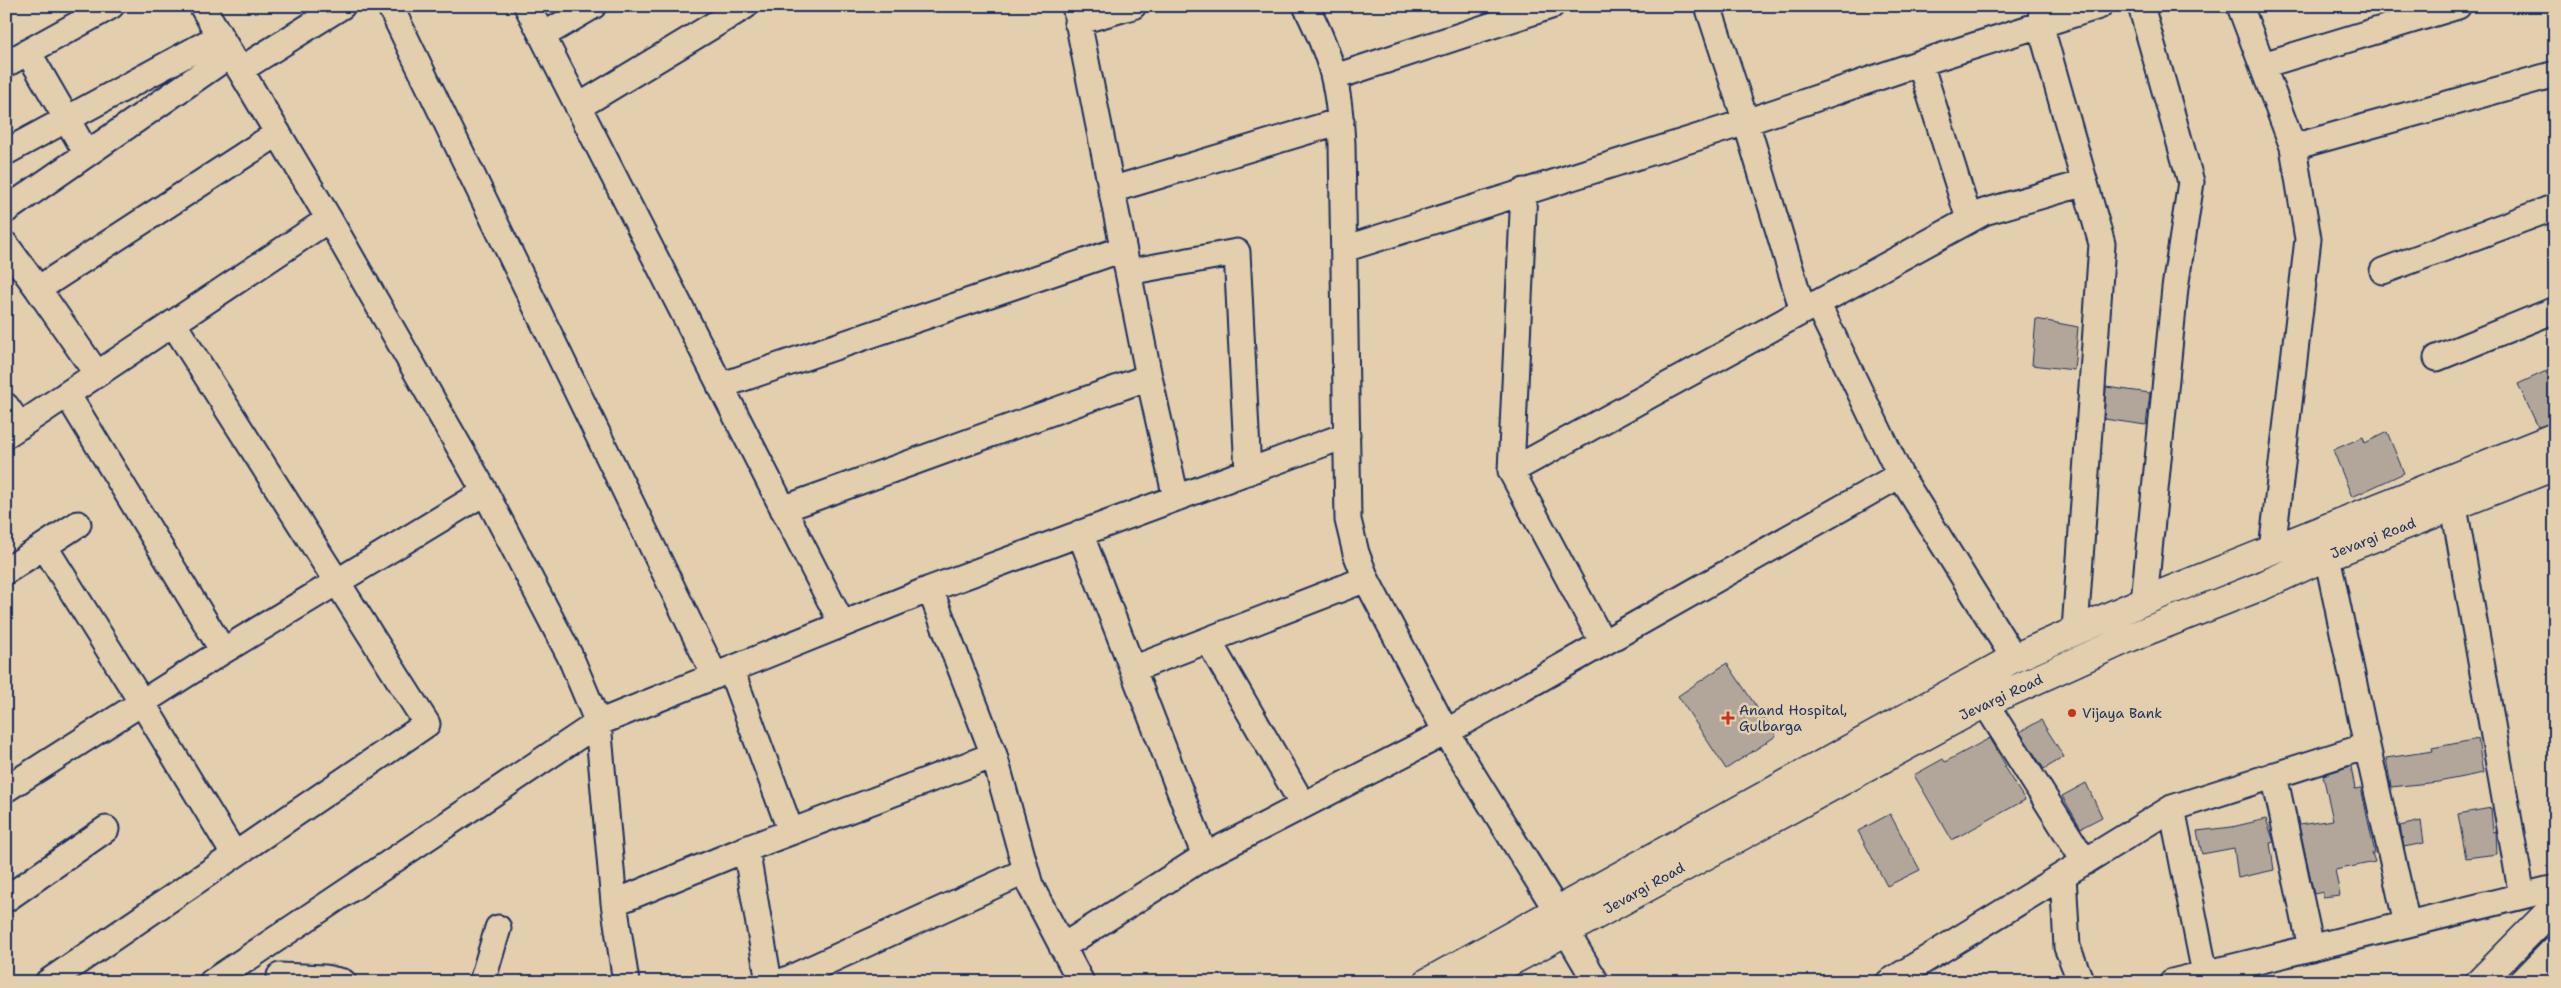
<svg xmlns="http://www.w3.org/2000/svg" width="2561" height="988" font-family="'Shantell Sans',sans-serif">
<rect width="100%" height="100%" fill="#e3cead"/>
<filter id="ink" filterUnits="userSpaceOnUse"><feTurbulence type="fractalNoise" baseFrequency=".02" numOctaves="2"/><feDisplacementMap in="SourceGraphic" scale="10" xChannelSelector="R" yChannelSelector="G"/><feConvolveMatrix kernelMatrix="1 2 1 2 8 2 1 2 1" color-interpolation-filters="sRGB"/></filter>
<g filter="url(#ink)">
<path fill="#b1a699" stroke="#1b2f5e" d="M2036,319l42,8 -4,43 -42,-5z
M2555,367v55l-17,5 -20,-43z
M2106,387l44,6 -4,32 -42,-6z
M2387,432l17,41 -52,24 -19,-47 30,-13 2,6z
M1727,663l49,73 -50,33 -48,-73z
M2041,720l23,37 -20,12 -24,-37z
M1990,738l16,28 -2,1 21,33 -73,40 -38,-65 29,-16 2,3z
M2478,739l5,34 -45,9 -47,5 -5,-29 47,-7 -1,-3z
M2351,766l4,23 6,-1 14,65h-3l3,9 -40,8 5,25 -17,2v-5l-9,2 -15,-69 34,-5 -10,-45z
M2086,783l16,34 -21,11 -19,-32z
M2491,808l2,24 3,-1 1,23 -31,4 -8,-44z
M1890,814l30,56 -33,16 -29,-55z
M2266,819l8,23 -4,1 4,27 -36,8 -4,-30 -32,6 -5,-23 35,-4z
M2421,821l3,22 -20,4 -4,-21z"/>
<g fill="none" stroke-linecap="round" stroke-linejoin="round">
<defs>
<path id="minor" d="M202,6l127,213 156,273 85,164 28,67 16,180 12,79
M390,6l325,670
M527,6l315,618
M1075,6l74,371
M1306,6c26,52 33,80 36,138l6,376 8,33 10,26 80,153 111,179
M1708,6l38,116 57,189
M2141,6l50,176 -16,106 -31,313
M2240,6l53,141 15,92 -36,311
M2043,7l-3,17 62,220 -27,386
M1077,22l56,-16
M542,36l51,-30
M28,52l59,102
M1920,63l49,156
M6,64l105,-58
M2263,65l195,-59
M240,70l102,-64
M1335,77l216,-71
M578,107l167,-101
M2293,147l262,-73
M6,152l214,-116
M1111,190l230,-69
M1524,191l-13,280 92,172
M6,210l225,-156
M6,245l32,44
M1344,249l402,-127 174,-59 179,-57
M2383,271l172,-64
M1128,272l109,-20 11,220
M1817,303l83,172
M2437,358l118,-48
M97,374l-59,-85 240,-156
M720,386l403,-137
M6,406l14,20
M6,435l323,-216
M1511,471l473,-259 101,-29
M2454,507l68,389
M783,509l366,-132 27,121
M1080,533l125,323
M44,546l97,155 93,153
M6,571l72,-47
M930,589l64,166
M1208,640l95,165
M223,651l262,-159
M1133,669l233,-90
M731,670l60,162
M1985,703l100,159
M2367,746l40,178
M2274,775l37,173
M6,789l217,-138 -156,-257
M2172,808l33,166
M746,849l23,133
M2063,875l4,72 14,35
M6,899l100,-70
M614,903l132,-54 248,-94 36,130 51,97
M1566,931l30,51
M1062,947l143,-91 241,-124 454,-257 114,183
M280,976l45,2 18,4
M48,982l379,-258 -254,-401
M212,982l386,-259 332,-134 417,-154
M482,982l16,-54
M782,982l244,-111
M1889,982l283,-174 195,-62 -40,-190
M2172,982l383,-94"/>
<path id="major" d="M1428,982l586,-324 130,-57 411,-164
M1473,982l512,-279 146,-66 133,-52 63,-29 228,-90
M2480,982l75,-76
M2524,982l31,-32"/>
</defs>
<use href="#minor" stroke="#1b2f5e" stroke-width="29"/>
<use href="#major" stroke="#1b2f5e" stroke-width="31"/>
<use href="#minor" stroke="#e3cead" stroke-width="25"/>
<use href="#major" stroke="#e3cead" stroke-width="28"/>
</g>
</g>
<g fill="#c8321e" stroke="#e3cead" stroke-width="2">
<circle cx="2072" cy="713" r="5"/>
<path d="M1725.5 710.5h5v5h5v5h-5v5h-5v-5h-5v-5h5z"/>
</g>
<g text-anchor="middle" stroke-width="5" stroke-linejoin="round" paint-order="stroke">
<g font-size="14" fill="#1b2f5e" stroke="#e3cead">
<text transform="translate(2373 538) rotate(-21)" y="5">Jevargi Road</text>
<text transform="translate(2001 697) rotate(-25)" y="5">Jevargi Road</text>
<text transform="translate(1644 888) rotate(-29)" y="5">Jevargi Road</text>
</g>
<g font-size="14" fill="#1b2f5e" stroke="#e3cead" text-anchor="start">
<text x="1739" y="715">Anand Hospital,<tspan x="1739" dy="16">Gulbarga</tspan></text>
<text x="2082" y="718">Vijaya Bank</text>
</g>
</g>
<rect width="2561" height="988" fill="none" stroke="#e3cead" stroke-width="25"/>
<rect x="12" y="12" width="2536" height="963" fill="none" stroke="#1b2f5e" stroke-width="2" filter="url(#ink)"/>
</svg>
